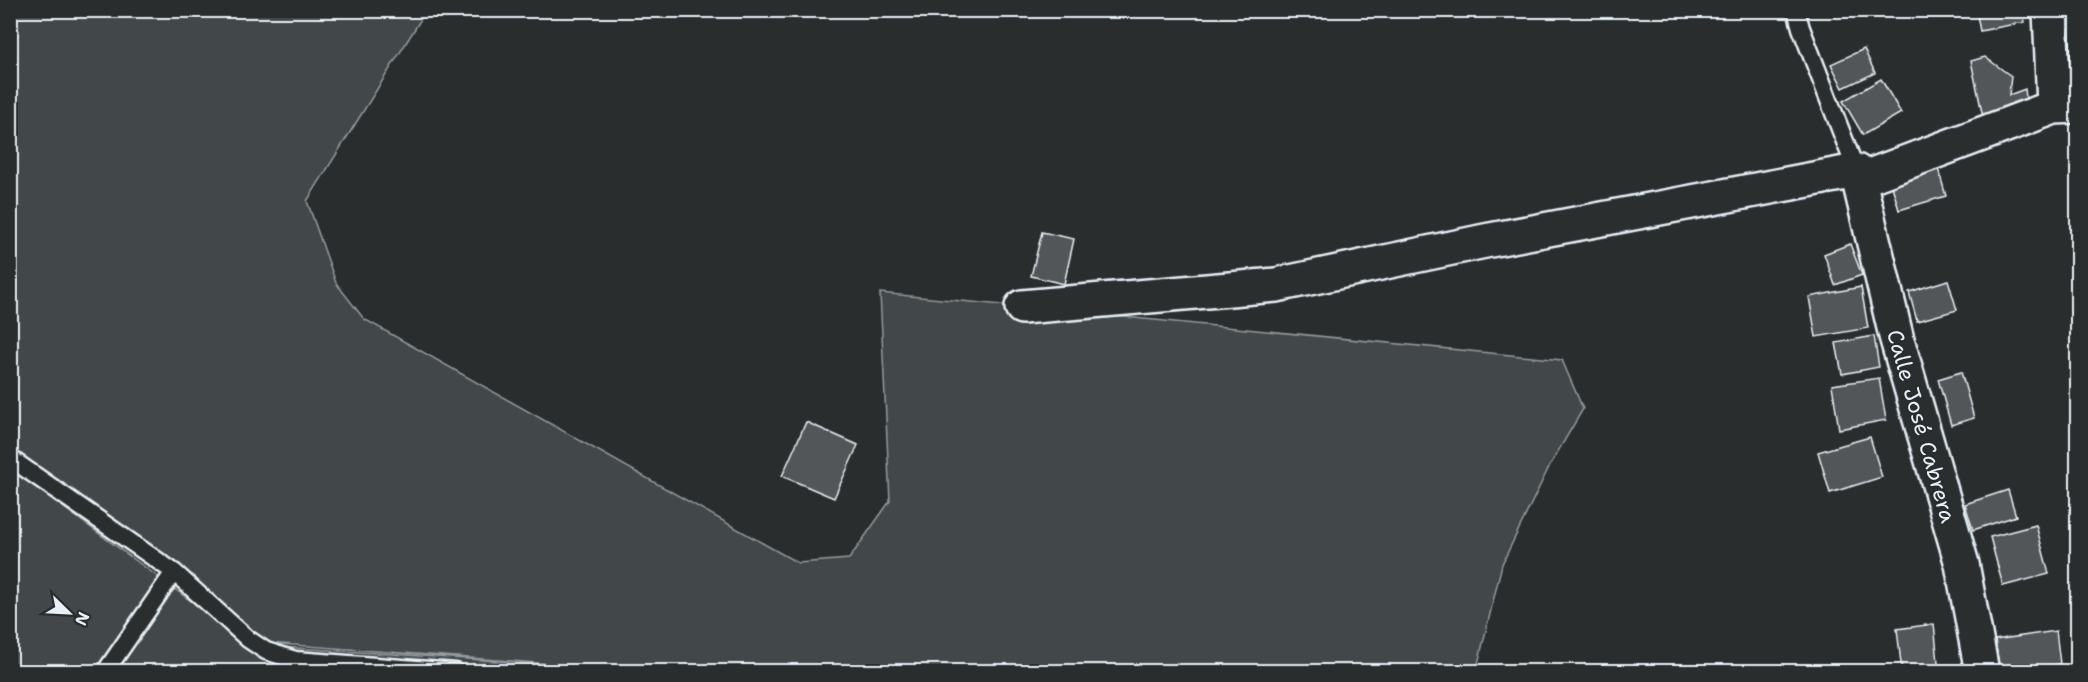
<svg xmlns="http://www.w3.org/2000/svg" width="2088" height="682" font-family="'Shantell Sans',sans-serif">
<rect width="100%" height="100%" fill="#2a2d2e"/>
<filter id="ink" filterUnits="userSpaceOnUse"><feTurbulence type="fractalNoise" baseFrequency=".0167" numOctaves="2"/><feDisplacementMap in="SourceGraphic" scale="12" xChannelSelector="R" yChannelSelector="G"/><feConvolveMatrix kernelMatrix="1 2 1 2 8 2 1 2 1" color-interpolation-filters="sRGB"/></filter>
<g filter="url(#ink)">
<path fill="#424648" stroke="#959ca0" stroke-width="1.5" d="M11,10l415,1 -119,190 29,82 28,36 434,244 51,-4 41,-58 -10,-208 682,67 21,49 -33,56 -48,99 -26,108 -1465,-1v-202l240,176 326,21 -310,-23 -256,-188z"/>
<path fill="#535759" stroke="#e8f1f8" stroke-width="1.5" d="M1976,10h47l2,12 -45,9z
M1864,49l11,24 -32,15 -12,-24z
M1985,57l26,19 -2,19 16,-6 2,18 -44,10 -12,-56z
M2068,62h10v27h-8z
M1881,79l20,34 -38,22 -20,-34z
M1937,165l9,31 -47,14 -9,-31z
M1042,232l32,7 -10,45 -33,-8z
M1850,244l12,31 -27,10 -11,-31z
M1948,280l9,30 -40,11 -8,-29z
M1861,287l7,41 -52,9 -7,-40z
M1874,336l5,31 -37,7 -6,-31z
M1961,372l13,46 -23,7 -13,-46z
M1879,378l7,42 -47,9 -7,-44z
M806,422l52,23 -24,53 -52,-22z
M1870,437l12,40 -52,16 -12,-41z
M2008,490l8,26 -43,14 -8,-26z
M2036,525l13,49 -46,12 -13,-49z
M1934,624l5,48h-37l-5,-43z
M2056,631l4,33 -24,4v4h-36l-5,-32z"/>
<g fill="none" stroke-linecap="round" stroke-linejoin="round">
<defs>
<path id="service" d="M1796,10l5,18 57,147
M10,458l164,114 74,67 18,12 29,9 161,12
M105,672l69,-100"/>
<path id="minor" d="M2050,10l4,97
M1022,307l254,-22 209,-44 371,-70
M1982,672l-20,-108 -66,-228 -37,-156 195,-73 24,-1"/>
</defs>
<use href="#service" stroke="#e8f1f8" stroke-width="21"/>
<use href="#minor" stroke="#e8f1f8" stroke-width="38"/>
<use href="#service" stroke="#2a2d2e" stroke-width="16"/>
<use href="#minor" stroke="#2a2d2e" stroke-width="33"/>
</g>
</g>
<g text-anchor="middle" stroke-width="4.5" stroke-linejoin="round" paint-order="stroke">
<g font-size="22" fill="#e8f1f8" stroke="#2a2d2e">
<text transform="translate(1922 426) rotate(74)" y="8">Calle José Cabrera</text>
</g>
</g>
<rect width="2088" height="682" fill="none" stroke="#2a2d2e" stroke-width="36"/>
<rect x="18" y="18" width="2052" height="646" fill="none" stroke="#e8f1f8" stroke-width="2" filter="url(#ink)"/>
<g transform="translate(69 613) rotate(114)" stroke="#2a2d2e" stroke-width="4.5" paint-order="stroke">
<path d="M0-4.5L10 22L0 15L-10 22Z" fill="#e8f1f8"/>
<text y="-9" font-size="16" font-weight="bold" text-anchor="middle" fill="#e8f1f8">N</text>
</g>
</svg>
